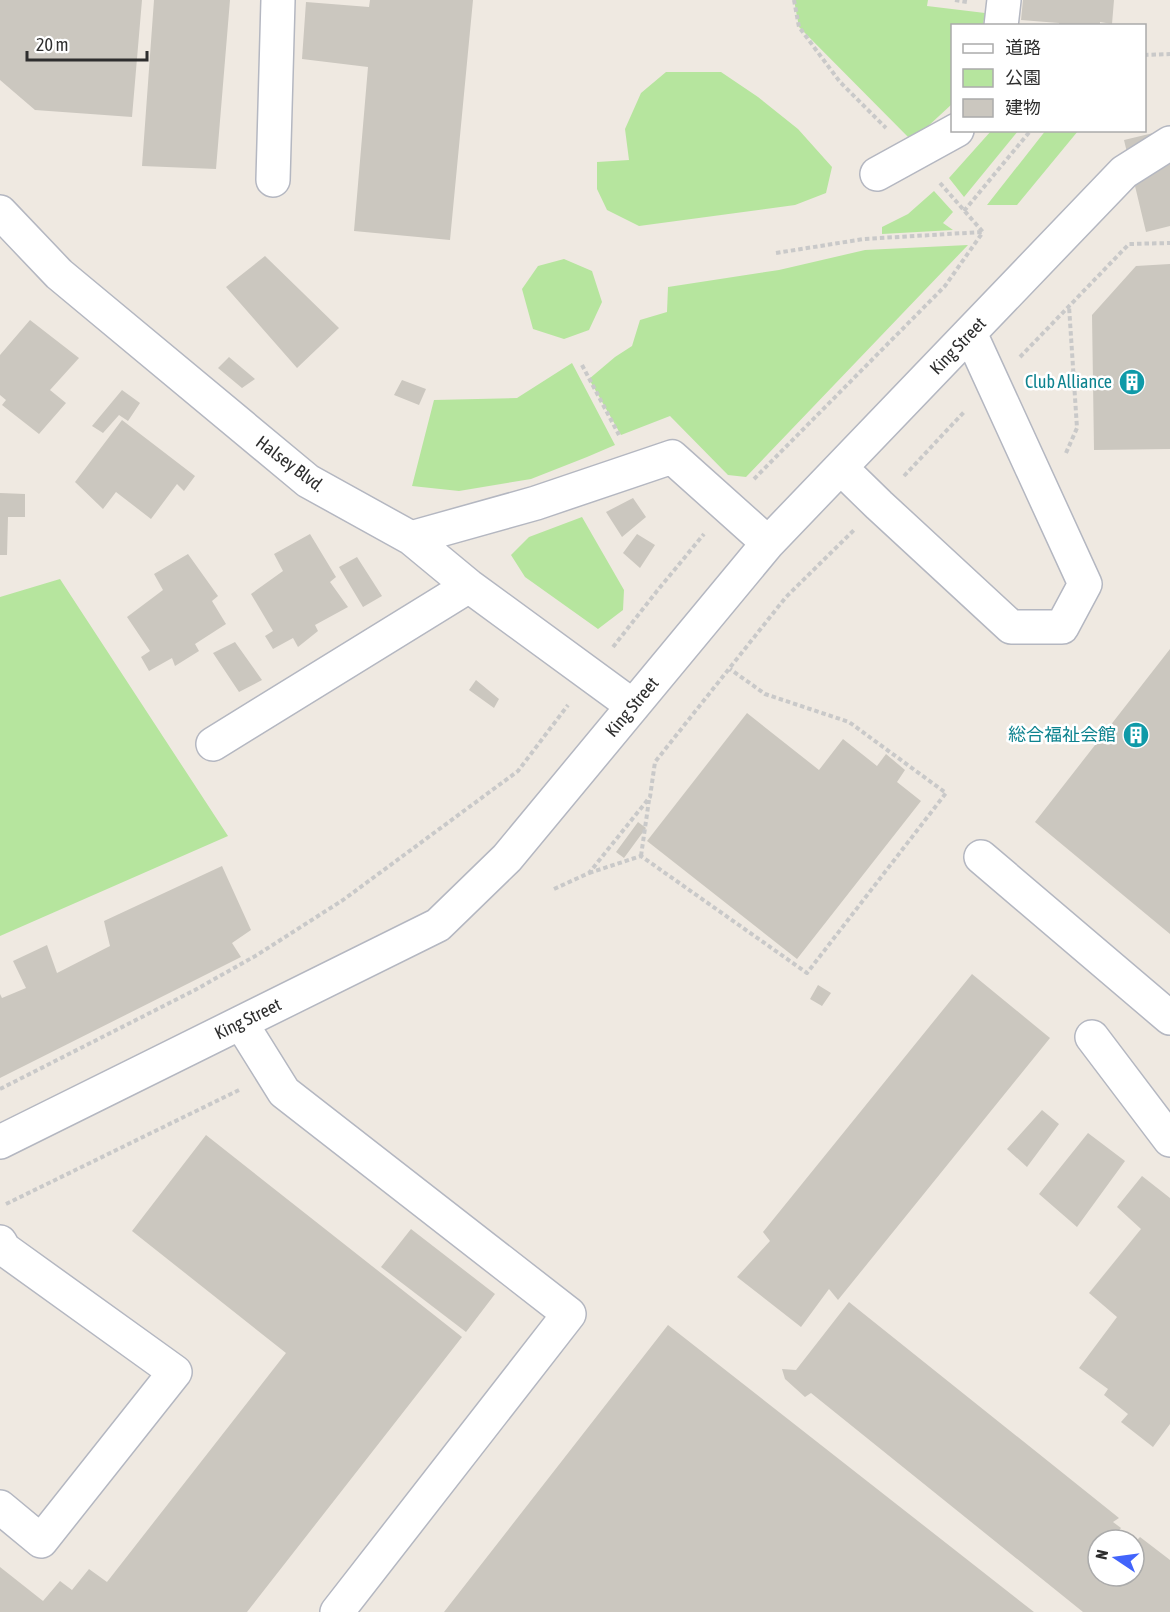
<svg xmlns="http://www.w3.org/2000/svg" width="1170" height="1612" font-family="'Asap Condensed','Noto Sans JP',sans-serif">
<rect width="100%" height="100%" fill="#efe9e1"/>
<path fill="#b6e59e" d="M794,0h134l-1,6 58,7 -2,12 -31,1v78l-40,37 -113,-114z
M666,72h55l37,25 40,32 34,38 -6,26 -31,12 -156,21 -32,-16 -10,-21v-27l32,-2 -4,-31 16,-36z
M1046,130l32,1 -61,74h-30z
M991,131h27l-54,66 -15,-19z
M934,191l19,21 -10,11 10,7 -71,4v-7l26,-13z
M968,245l-222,232 -18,-2 -58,-59 -49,19 -32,-56 26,-22 17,-11 8,-26 27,-8 1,-25 111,-17 86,-20z
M564,259l28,12 10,31 -13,28 -25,9 -31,-10 -11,-40 16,-23z
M572,363l43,82 -28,12 -56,22 -72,12 -47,-5 22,-86 83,-2z
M582,517l42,73 -1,20 -25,19 -73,-52 -14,-22 18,-18z
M60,579l168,257 -228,100v-339z"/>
<path fill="#cbc7bf" d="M0,0h142l-10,117 -97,-7 -35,-30z
M154,0h76l-14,169 -74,-3z
M370,0h103l-23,240 -96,-9 14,-164 -66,-8 4,-57 63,5z
M1023,0h91l-2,24 -12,-2v4h-41v-3l-38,-3z
M1170,129v97l-24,6 -22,-92z
M265,256l74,72 -42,40 -71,-81z
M1170,264v185l-76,1 -2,-135 44,-49z
M30,320l49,38 -29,32 16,13 -27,31 -37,-29 4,-5 -6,-5v-40z
M229,357l26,22 -13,9 -24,-20z
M402,380l24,9 -7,16 -25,-10z
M122,390l18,13 -12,18 -9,-6 -16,18 -11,-7z
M122,420l73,56 -11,15 -7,-7 -26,35 -35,-27 -13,17 -28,-27z
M0,493l25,1v23h-17l-1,38h-7z
M633,498l13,19 -24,20 -16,-25z
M310,534l26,43 -6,5 18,25 -33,18 3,6 -20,16 -5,-9 -20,11 -8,-13 8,-5 -22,-37 32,-23 -9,-17z
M637,534l18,11 -15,23 -17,-15z
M188,554l30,42 -6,5 14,23 -31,20 4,7 -24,15 -3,-8 -23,13 -8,-14 9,-6 -23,-34 36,-27 -9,-16z
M357,557l25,39 -19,11 -24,-40z
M235,642l27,38 -23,12 -26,-39z
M1170,649v285l-135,-112z
M476,680l23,19 -5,9 -25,-18z
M747,713l72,57 24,-31 34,27 9,-12 19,16 -8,12 24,19 -124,158 -150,-118z
M638,822l8,6 -22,30 -8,-6z
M222,866l29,64 -19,13 9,14 -241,121v-84l2,4 24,-10 -13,-27 34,-16 10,28 53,-27 -6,-25z
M972,974l78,64 -212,262 -9,-11 -28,38 -64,-50 33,-36 -7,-9z
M818,985l13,8 -9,13 -12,-7z
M1042,1110l17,14 -32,43 -20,-18z
M1088,1133l37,28 -48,66 -38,-33z
M206,1135l256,202 -215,275h-247v-45l43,34 17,-20 12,9 17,-21 18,13 179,-229 -154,-122z
M1142,1176l28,22v226l-17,23 -32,-25 7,-8 -24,-19 4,-6 -29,-21 38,-51 -28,-24 52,-64 -24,-22z
M411,1229l84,65 -29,38 -85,-65z
M849,1302l270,216 -6,4 8,6 -10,12h-13v17l-4,5 4,4v10h36v-36h-14l6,-7 11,7 3,-3 30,23v52h-87l-272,-219 -6,4 -20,-18 -3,-10 14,1z
M668,1325l366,287h-590z"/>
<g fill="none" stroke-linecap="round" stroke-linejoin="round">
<defs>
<path id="minor" d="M1001,26l3,-26
M877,174l80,-44
M273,180l5,-180
M0,212l59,62 249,207 103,57 58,48 164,120
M841,468l38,37 132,122h51l23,-43 -115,-251
M411,538l125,-35 136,-46 96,86
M213,744l256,-158
M981,857l189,161
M241,1023l43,69 285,222 -232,298
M1092,1037l78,103
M0,1142l438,-217 69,-67 261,-315 356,-371 46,-29
M0,1242l4,7 171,123 -134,169 -41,-34"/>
</defs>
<use href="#minor" stroke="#b4b7c1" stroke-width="36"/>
<path stroke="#c9c9c9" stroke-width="4" stroke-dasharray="4.5 3" stroke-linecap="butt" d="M794,0l5,27 41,55 46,46
M955,0l12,2
M1144,55l26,-1
M940,183l43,49
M964,211l67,-81
M776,253l88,-14 118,-7
M1020,357l109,-113 41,-1
M582,365l37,70
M1066,453l11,-25 -8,-122
M904,476l60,-64
M754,479l191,-193 38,-54
M613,647l44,-56 47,-57
M641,856l8,-56
M589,873l52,-17 166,117 139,-180 -97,-71 -84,-28 -35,-25
M554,889l35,-16 61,-76 5,-35 131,-165 68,-67
M0,1089l195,-99 62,-35 86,-55 175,-129 50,-66
M6,1204l233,-114"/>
<use href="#minor" stroke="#fff" stroke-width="33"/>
</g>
<defs>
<symbol id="building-disc" viewBox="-11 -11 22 22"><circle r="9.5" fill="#0f9aa8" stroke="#fff"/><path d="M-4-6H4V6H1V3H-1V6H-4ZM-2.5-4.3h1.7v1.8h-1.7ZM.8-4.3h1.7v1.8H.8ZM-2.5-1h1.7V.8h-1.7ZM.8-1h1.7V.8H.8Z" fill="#fff"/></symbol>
</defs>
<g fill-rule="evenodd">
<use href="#building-disc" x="1117" y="367" width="30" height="30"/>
<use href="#building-disc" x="1121" y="720" width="30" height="30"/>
</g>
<g text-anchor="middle" stroke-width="5" stroke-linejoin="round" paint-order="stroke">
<g font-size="18" fill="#2e2e2e" stroke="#fff">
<text transform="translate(958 346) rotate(-46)" y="6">King Street</text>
<text transform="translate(290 464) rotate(37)" y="6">Halsey Blvd.</text>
<text transform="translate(632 707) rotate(-50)" y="6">King Street</text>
<text transform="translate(248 1019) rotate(-26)" y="6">King Street</text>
</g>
<g font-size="18" fill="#0d838f" stroke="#fff" text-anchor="end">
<text x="1112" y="388">Club Alliance</text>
<text x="1116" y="741">総合福祉会館</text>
</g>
</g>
<rect x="951" y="24" width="195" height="108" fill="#ffffff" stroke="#ababab" stroke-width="1.5"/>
<rect x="963" y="44" width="30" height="9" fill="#ffffff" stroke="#ababab" stroke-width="1.5"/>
<text x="1005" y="54" font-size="18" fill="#2e2e2e">道路</text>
<rect x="963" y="69" width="30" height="18" fill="#b6e59e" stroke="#ababab" stroke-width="1.5"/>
<text x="1005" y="84" font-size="18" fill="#2e2e2e">公園</text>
<rect x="963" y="99" width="30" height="18" fill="#cbc7bf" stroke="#ababab" stroke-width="1.5"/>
<text x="1005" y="114" font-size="18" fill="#2e2e2e">建物</text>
<g transform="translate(1116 1558) rotate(283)"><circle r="28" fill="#ffffff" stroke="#ababab" stroke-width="1.5"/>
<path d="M0-4.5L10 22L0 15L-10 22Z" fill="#4264fb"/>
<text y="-9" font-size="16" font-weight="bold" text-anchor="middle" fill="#2e2e2e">N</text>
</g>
<path d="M27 51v9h120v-9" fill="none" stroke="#2e2e2e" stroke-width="3"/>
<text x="36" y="51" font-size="18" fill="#2e2e2e" stroke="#ffffff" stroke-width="4.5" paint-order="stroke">20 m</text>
</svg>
